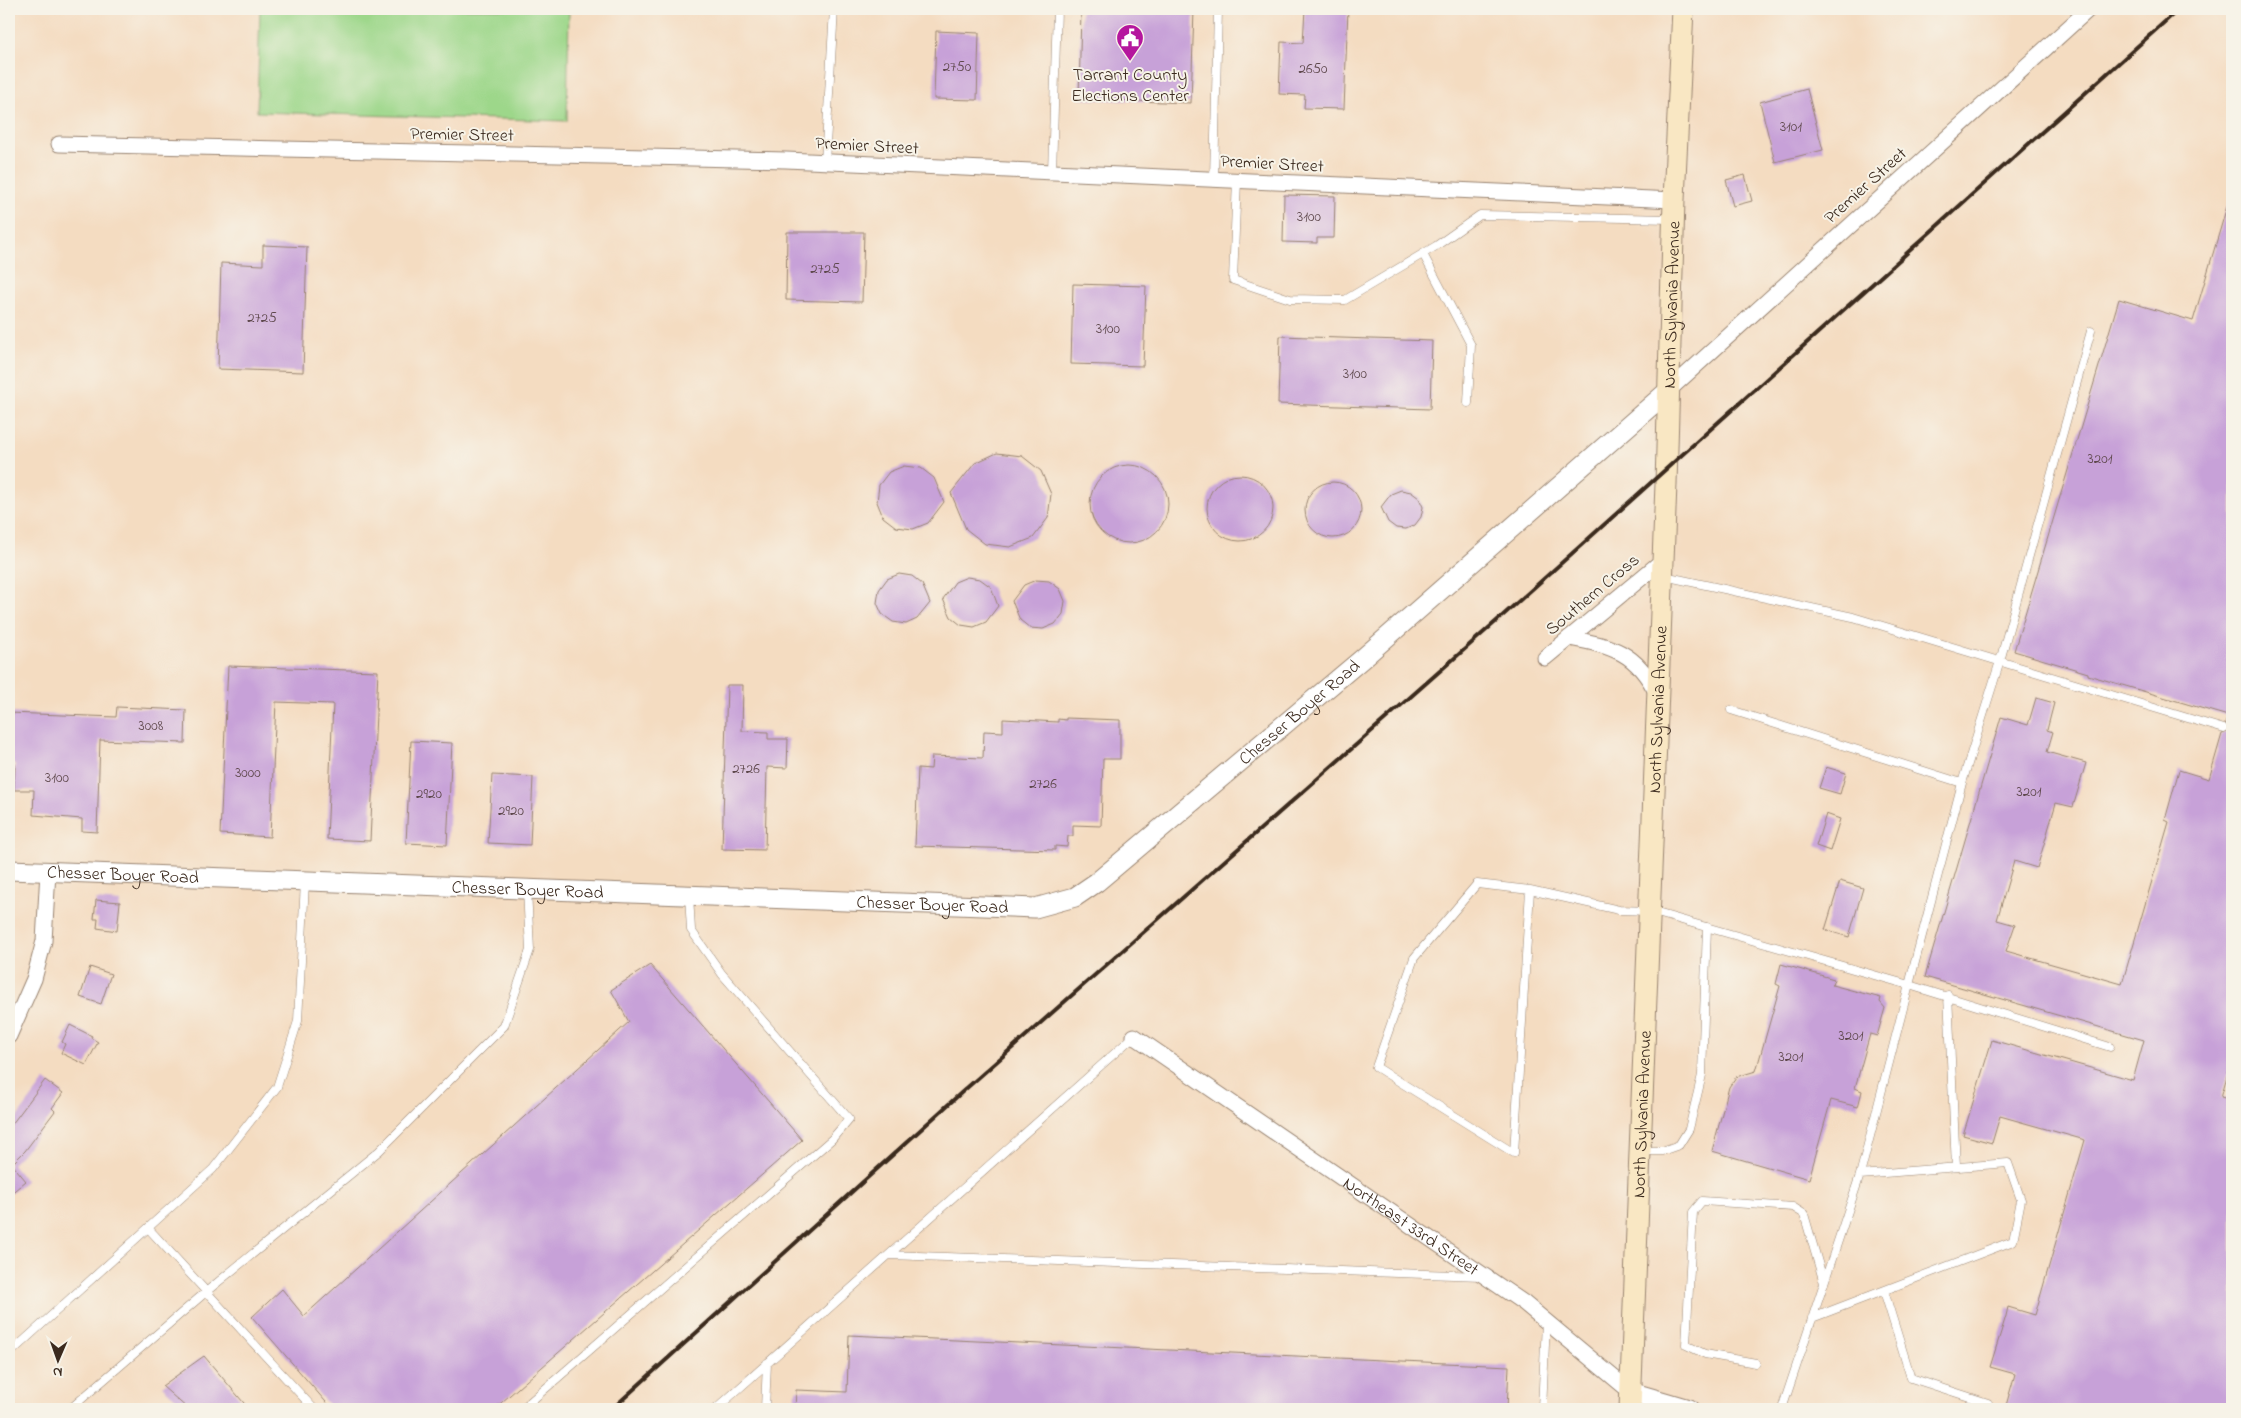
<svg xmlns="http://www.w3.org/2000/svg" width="2241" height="1418" font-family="'Indie Flower',sans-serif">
<rect width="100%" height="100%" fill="#f7f3e8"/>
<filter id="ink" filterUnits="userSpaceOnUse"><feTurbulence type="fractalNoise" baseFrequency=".02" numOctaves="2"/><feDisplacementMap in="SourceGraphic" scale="10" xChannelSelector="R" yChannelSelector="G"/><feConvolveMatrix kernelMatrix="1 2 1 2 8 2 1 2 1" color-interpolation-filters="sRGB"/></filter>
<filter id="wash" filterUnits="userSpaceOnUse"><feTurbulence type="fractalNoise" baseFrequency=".0096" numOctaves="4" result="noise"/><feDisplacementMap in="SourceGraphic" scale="20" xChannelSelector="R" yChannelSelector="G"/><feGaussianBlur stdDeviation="1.12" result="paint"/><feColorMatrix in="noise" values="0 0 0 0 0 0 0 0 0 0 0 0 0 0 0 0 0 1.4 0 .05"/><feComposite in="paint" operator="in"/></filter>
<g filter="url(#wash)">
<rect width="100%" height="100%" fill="#f4dcc1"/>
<path fill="#9dd78a" stroke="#6c8054" d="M260,9h309l-2,112 -310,-9z"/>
<g id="blocks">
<path fill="#c7a1d8" d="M1081,9h113l-3,94 -112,-4z
M1305,9h43l-4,100 -40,-1 1,-13 -26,-1 2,-52 22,1z
M936,31l43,2 -2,67 -43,-1z
M1807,89l16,61 -48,12 -15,-60z
M1745,175l7,26 -19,5 -7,-26z
M1284,195l51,1 -1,42h-17v5l-34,-1z
M2228,203l4,1v855l-11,38 11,3v309h-227l10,-35 -25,-7 16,-51 2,-9 27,8 50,-175 -85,-24 -8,27 -29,-8 29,-95 141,40 11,-40 -219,-63 76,-260 27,8 8,-27 18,5 -7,27 6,2 -6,20 39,11 -13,44 -17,-4 -19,65 -23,-7 -17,59 18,5 -9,26 116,33 47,-162 -4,-2 14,-50 30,9 13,-45 7,-3v-4l-4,-3 3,-8 -140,-41v-2l-74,-22 105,-352 74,22z
M787,232h77l-2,70 -76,-2z
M263,245l44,2 -4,125 -85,-3 3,-106 42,2z
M1073,284l73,2 -3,80 -72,-2z
M1280,336l152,5 -2,68 -152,-5z
M997,453l25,3 19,15 10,23 -3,24 -15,20 -23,9 -25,-3 -19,-15 -15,-36 24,-30z
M1090 504a39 39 0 1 1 78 0a39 39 0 1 1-78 0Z
M904,466l17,2 13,10 10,24 -16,21 -15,6 -17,-2 -13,-10 -6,-15 2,-17 10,-13z
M1207 508a33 33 0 1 1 66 0a33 33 0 1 1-66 0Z
M1305 510a28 28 0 1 1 56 0a28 28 0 1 1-56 0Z
M1401,490l10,2 8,6 4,9 -2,10 -6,8 -9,4 -10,-1 -8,-6 -7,-15 10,-13z
M899,574l13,2 10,8 8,19 -13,16 -11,5 -13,-2 -11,-8 -5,-11 2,-13 8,-11z
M967,577l13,2 11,8 7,19 -12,16 -12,5 -13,-2 -10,-8 -8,-18 12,-17z
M1036,580l13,1 11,8 5,12 -2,13 -8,10 -12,5 -13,-1 -10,-8 -8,-19 12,-16z
M228,666l150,5 -8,170 -43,-2 6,-135 -57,-2 -6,135 -50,-3z
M727,685h16l-1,46 26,1v7h20l-1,29 -20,-1 -2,83 -43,-1z
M117,707l69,3 -1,33 -85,-3 -3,92 -15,-1v-12l-49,-4 1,-25h-20l1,-26 -6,-1v-50l107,4z
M1066,718l54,2v39h-17l-2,67 -28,-1v11h-5l-1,11 -12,-1v4l-140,-4 3,-78 13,1 1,-13 51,2 1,-27 19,1v-13l55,3v-3l8,1z
M411,741l41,2 -5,102 -41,-2z
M1826,767l20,6 -6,21 -21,-6z
M492,775l41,2 -3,68 -42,-2z
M1826,814l14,5 -10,32 -14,-5z
M1840,881l23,7 -14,49 -24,-7z
M96,900l24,2 -3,29 -20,-3 1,-9h-4z
M1781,964l53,15 -2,6 49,13 -1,4 5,6 -8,28 -7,-2 -15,54 7,3 -4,16 -27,-7 -22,79 -97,-28 17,-64 7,-10 20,-6 24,-85 -4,-2z
M650,965l152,175 -308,269h-162l-80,-92 30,-28 22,27 325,-294 -18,-32z
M90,967l21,7 -10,30 -21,-7z
M70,1025l22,11 -1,2 7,4 -12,23 -25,-12 4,-9 -3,-2z
M45,1080l18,13 -11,15 3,3 -30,40 -13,13 14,17 -17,14v-67z
M849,1335l660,31 -2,43h-712l1,-19 51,2z
M204,1356l45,53h-61l-26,-23z"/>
</g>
</g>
<g filter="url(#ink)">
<use href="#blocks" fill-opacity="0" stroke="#988370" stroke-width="1"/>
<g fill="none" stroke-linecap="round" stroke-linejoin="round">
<defs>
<path id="service" d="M825,162l9,-153
M1052,172l5,-163
M1214,179l4,-170
M1237,180l-4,100 57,19 55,1 91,-54 44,-31 191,4
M1423,254l48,91 -3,58
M1664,576l189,41 371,112
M1731,710l231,73 38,-122 91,-330
M1530,890l-53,-6 -63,74 -38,109 138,86 16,-263 89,20 31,1 259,74 53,-202
M1948,995l8,172
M1641,1151h21l17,-6 10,-16 13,-54 5,-148
M148,1228l166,181
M889,1255l592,21
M1884,1291l27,87 77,25
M1812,1318l201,-77 8,-41 -13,-37 -148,12
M9,1354l204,-185 64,-82 21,-66 7,-140
M1756,1363l-51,-9 -19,-9 7,-133 9,-11 91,6 11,7 20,69
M70,1409l137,-118 172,-140 125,-125 26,-76 -3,-61
M522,1409l310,-270 17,-20 -127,-145 -31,-44 -2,-35
M716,1409l418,-373
M765,1409l2,-46
M1542,1409l4,-87
M1782,1409l78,-234 49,-190 201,62"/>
<g id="minor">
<path d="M59,144l727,16 888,40"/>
<path d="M1668,391l421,-382"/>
<path d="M1569,638c43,8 68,14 88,56"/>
<path d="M1545,658l118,-98"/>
<path d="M9,1036l25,-57 10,-38 4,-69"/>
<path id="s1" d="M1134,1036l390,267 107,89"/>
</g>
<g id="tertiary">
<path id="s2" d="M9,870l1026,38 40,-11 22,-15 265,-223 306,-268"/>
<path d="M1631,1392l58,17"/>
</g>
<g id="secondary">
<path id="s3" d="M1630,1409l36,-925 8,-284 9,-191"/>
</g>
</defs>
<use href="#service" stroke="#988370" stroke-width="9"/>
<use href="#minor" stroke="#988370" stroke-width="17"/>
<use href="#tertiary" stroke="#988370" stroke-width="21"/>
<use href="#secondary" stroke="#988370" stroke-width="23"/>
<use href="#service" stroke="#fff" stroke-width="8"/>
<use href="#minor" stroke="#fff" stroke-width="15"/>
<use href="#tertiary" stroke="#fff" stroke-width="19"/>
<use href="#secondary" stroke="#f9e7c3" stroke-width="21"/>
<path stroke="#3b2a1e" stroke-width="4" d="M612,1409l349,-316 539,-475 679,-609"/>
</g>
</g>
<defs>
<symbol id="civic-pin" viewBox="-11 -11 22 30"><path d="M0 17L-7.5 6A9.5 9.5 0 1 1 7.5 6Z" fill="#b5179e" stroke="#f7f3e8"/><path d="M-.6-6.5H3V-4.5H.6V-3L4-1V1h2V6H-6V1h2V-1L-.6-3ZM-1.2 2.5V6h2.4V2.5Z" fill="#fff"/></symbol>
</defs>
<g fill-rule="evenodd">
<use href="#civic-pin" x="1114" y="22" width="32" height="43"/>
</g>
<g text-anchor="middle" stroke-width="4" stroke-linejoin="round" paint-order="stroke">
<g font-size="15" fill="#5e484c">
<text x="957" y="71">2750</text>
<text x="1313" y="73">2650</text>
<text x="1791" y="131">3101</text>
<text x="1309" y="221">3100</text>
<text x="825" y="273">2725</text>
<text x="262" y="322">2725</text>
<text x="1108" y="333">3100</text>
<text x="1355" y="378">3100</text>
<text x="2100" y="463">3201</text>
<text x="151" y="730">3008</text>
<text x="746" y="773">2726</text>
<text x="248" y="777">3000</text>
<text x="57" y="782">3100</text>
<text x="1043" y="788">2726</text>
<text x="2029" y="796">3201</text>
<text x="429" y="798">2920</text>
<text x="511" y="815">2920</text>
<text x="1851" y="1040">3201</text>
<text x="1791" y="1061">3201</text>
</g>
<g font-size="18" fill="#3b2a1e" stroke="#f7f3e8">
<text x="1130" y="80">Tarrant County<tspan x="1130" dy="21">Elections Center</tspan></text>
</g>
<g font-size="18" fill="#3b2a1e" stroke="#f7f3e8">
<text transform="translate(462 134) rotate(1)" y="6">Premier Street</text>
<text transform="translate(867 145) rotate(3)" y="6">Premier Street</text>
<text transform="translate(1272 163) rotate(3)" y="6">Premier Street</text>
<text transform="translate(1865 185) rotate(-42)" y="6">Premier Street</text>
<text dy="6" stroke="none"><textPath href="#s3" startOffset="1105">North Sylvania Avenue</textPath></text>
<text transform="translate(1592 594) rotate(-40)" y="6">Southern Cross</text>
<text dy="6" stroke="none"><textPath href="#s3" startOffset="700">North Sylvania Avenue</textPath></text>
<text dy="6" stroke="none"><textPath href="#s2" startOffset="1359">Chesser Boyer Road</textPath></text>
<text dy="6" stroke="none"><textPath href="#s2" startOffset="114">Chesser Boyer Road</textPath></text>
<text dy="6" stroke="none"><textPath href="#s2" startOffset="519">Chesser Boyer Road</textPath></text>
<text dy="6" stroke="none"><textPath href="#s2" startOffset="924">Chesser Boyer Road</textPath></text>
<text dy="6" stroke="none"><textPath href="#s3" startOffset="295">North Sylvania Avenue</textPath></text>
<text dy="6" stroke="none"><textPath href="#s1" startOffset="336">Northeast 33rd Street</textPath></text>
</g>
</g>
<rect width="2241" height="1418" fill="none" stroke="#f7f3e8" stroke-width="30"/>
<g transform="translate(58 1360) rotate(182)" stroke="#f7f3e8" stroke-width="4" paint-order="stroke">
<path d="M0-4L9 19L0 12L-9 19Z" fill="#3b2a1e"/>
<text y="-8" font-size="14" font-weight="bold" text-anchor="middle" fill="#3b2a1e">N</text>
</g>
</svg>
